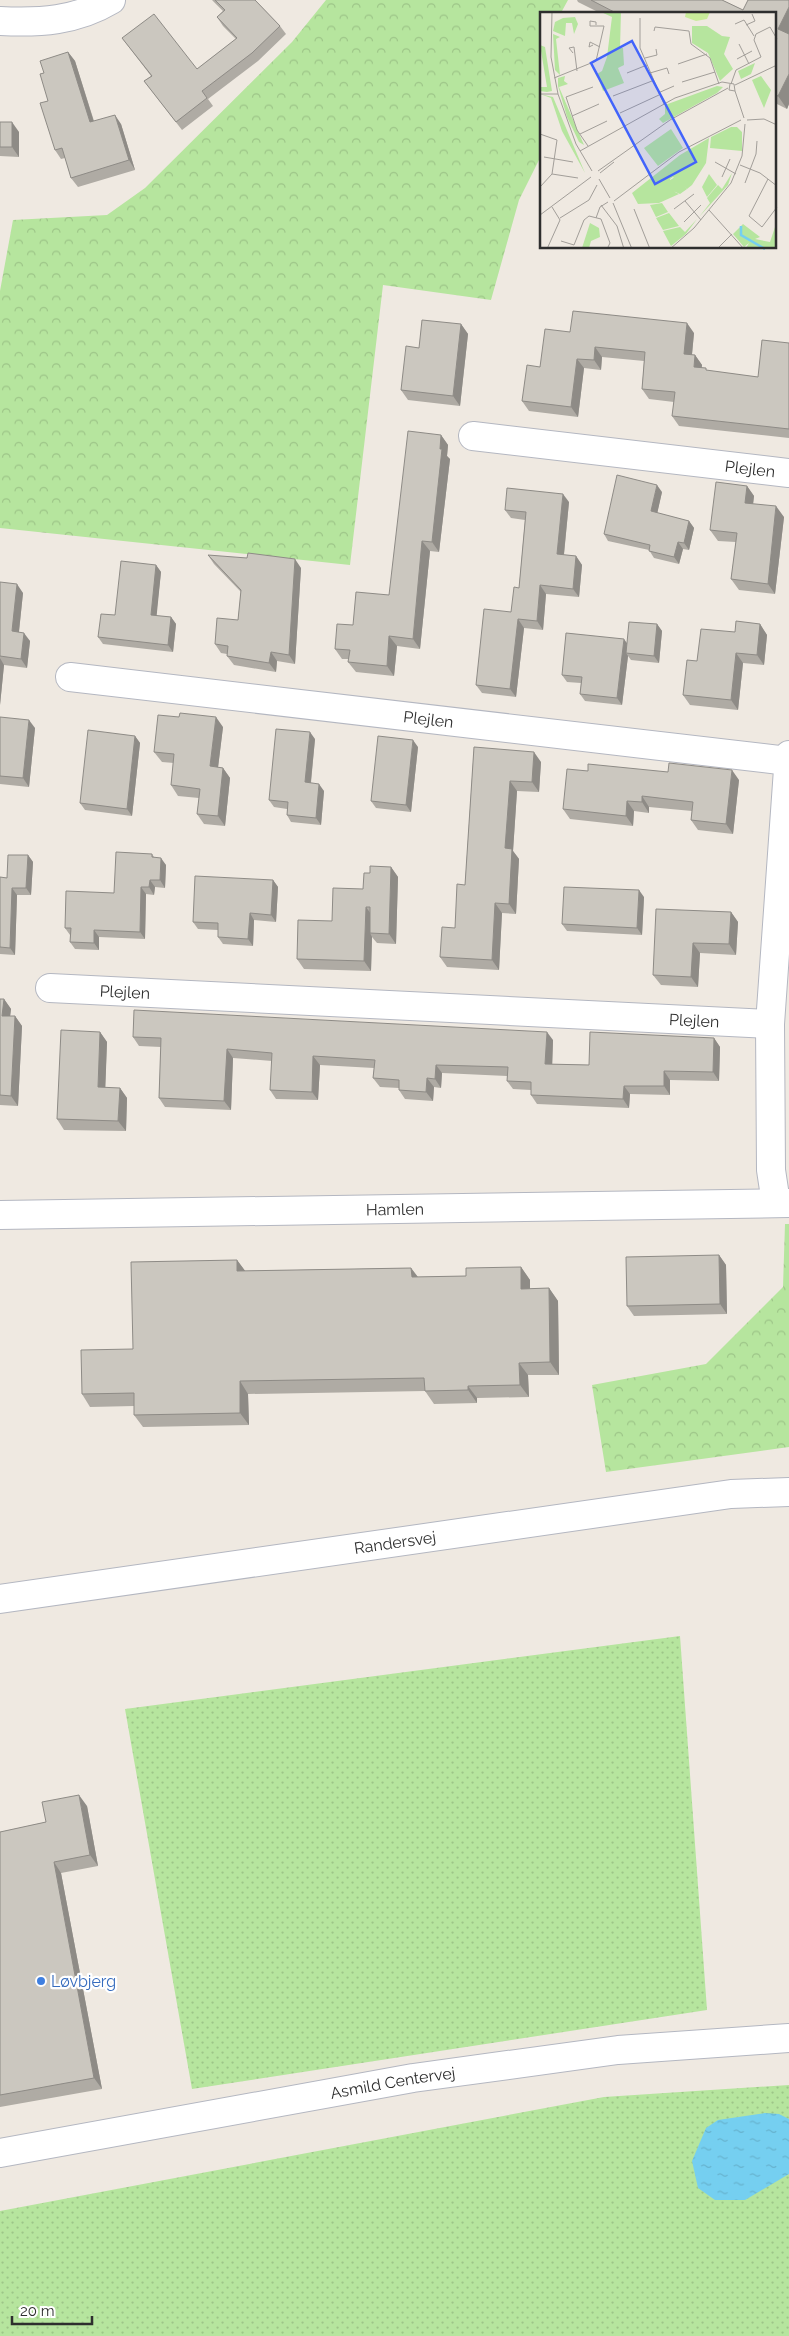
<svg xmlns="http://www.w3.org/2000/svg" width="789" height="2336" font-family="Raleway,sans-serif">
<defs>
<pattern id="grass-dots" width="8" height="8" patternUnits="userSpaceOnUse" patternTransform="scale(1.25)"><rect width="8" height="8" fill="#b6e59e"/><path d="M2 2h.1M6 6h.1" fill="none" stroke="#9dc588" stroke-width="1.8" stroke-linecap="round"/></pattern>
<pattern id="park-crowns" width="20" height="18" patternUnits="userSpaceOnUse" patternTransform="scale(1.25)"><rect width="20" height="18" fill="#b6e59e"/><path d="M2 6a3 3 0 1 1 6 0M12 15a3 3 0 1 1 6 0" fill="none" stroke="#9dc588"/></pattern>
<pattern id="water-ripples" width="26" height="14" patternUnits="userSpaceOnUse" patternTransform="scale(1.25)"><rect width="26" height="14" fill="#75cff0"/><path d="M2 4q2-2 4 0t4 0M15 11q2-2 4 0t4 0" fill="none" stroke="#66b2ce"/></pattern>
</defs>
<rect width="100%" height="100%" fill="#efe9e1"/>
<path fill="url(#grass-dots)" d="M680,1636l27,374 -515,79 -67,-380z
M789,2085v251h-789v-125l604,-114z"/>
<path fill="url(#park-crowns)" d="M326,0h242l-6,11 4,3h-24l-1,142 -22,44 -28,100 -108,-15 -33,280 -350,-37v-237l13,-71 94,-5 38,-27 147,-146z
M785,1224h4v223l-183,25 -14,-87 114,-21 77,-77z"/>
<path fill="url(#water-ripples)" d="M765,2113l14,1 10,5v55l-44,26h-30l-17,-12 -6,-27 14,-33 12,-8z"/>
<g fill="none" stroke-linecap="round" stroke-linejoin="round">
<defs>
<g id="minor">
<path d="M0,21c40,2 76,0 111,-21"/>
<path id="s1" d="M473,436l316,37"/>
<path id="s2" d="M70,677l718,84"/>
<path id="s3" d="M50,988l720,36"/>
<path d="M776,1203l-5,-33 -1,-146 19,-269"/>
<path id="s4" d="M0,1215l789,-12"/>
<path id="s5" d="M0,1599l731,-105 58,-2"/>
<path id="s6" d="M0,2153l413,-75 205,-28 171,-12"/>
</g>
</defs>
<use href="#minor" stroke="#b4b7c1" stroke-width="30"/>
<use href="#minor" stroke="#fff" stroke-width="28"/>
</g>
<path fill="#afaba4" d="M212,0h43l25,26 6,8 -28,27 -50,38 5,7 -31,24 -38,-49 7,-5 -29,-38 75,31 39,-30 -13,-13 -6,-9 6,-6z
M577,0h145l21,10 46,-10v104l-2,5 -12,-6v-89h-173l-24,-12z
M68,52l7,9 19,60 27,3 14,46 -57,17 -7,-9 -6,-20 -4,1 -6,-9 -11,-77z
M0,122l19,10v25l-19,-1z
M461,324l7,10 -8,72 -52,-6 -7,-10 18,-42z
M570,332l124,1 -2,22h3l7,10 -1,3 7,3 50,6 31,-34v95l-110,-12 -7,-10 2,-14 -25,-3 -7,-10 2,-28 -42,-4 -1,13 -17,-2 -6,49 -49,-6 -7,-10 18,-34z
M441,435l7,10 -1,11 3,3 -11,93 -9,-1 -10,98 -23,-3 -3,30 -38,-4 -8,-10 1,-3h-7l-7,-10 18,-24 36,-30z
M747,486l7,10 -1,8 31,13 -9,77 -36,-4 -8,-11 5,-37 -18,-1 -8,-11z
M662,492l-5,21 32,8 5,7 -5,22 -6,-1 -4,15 -25,-6 -5,-8 -41,-9 -4,-7z
M569,502l-5,53 12,1 6,9 -3,32 -33,-3 -3,36 -19,-2 -8,69 -34,-4 -6,-8 35,-73 8,-24 6,-68 -14,-2 -6,-8z
M208,555l93,13 -6,96 -18,-3 -1,11 -42,-7 -7,-9v-2l-6,-1 -6,-9 23,-24 3,-28 -27,-28z
M156,565l5,7 -5,44 15,1 5,7 -3,28 -70,-8 -5,-7 17,-22z
M0,582l23,11 -4,39 11,9 -3,27 -23,-3 -4,40z
M657,624l5,7 -3,32 -28,-3 -3,-4 -6,49 -37,-4 -5,-7 1,-11 -14,-1 -5,-7 65,-32z
M760,624l7,11 -3,30 -21,-2 -5,47 -48,-5 -7,-10 14,-34 38,-29z
M0,717l35,11 -6,59 -29,-3z
M223,727l-5,40 5,1 7,10 -5,48 -21,-2 -7,-10 2,-16 -21,-2 -7,-11 3,-22 -12,-1 -8,-10z
M135,736l5,7 -8,73 -47,-6 -5,-7z
M315,739l-4,44 13,8 -3,34 -30,-3 -4,-7v-6l-13,-2 -5,-7z
M418,747l-7,65 -35,-4 -5,-7z
M474,747l67,15 -2,30 -22,-1 -4,60 6,8 -3,55 -14,-1 -3,57 -52,-3 -7,-10 15,-29 10,-43z
M588,771l151,9 -6,54 -35,-4 -7,-10 1,-9 -43,-4v6l-15,-2 -1,15 -63,-7 -7,-10z
M152,854l2,3 12,8 -1,23 -10,-1 -1,8 -8,-1 -1,45 -46,-2v13l-24,-1 -5,-7v-7l-5,-7 49,-35z
M28,855l5,7 -2,33h-14l-2,60 -15,-1v-77l7,1z
M391,867l7,10 -2,67 -19,-1 -5,-6 -1,34 -67,-2 -7,-10 66,-70 7,-16z
M273,880l5,7 -2,35 -22,-2 -1,26 -30,-2 -5,-7v-7l-20,-1 -5,-7z
M644,897l-2,38 -75,-4 -5,-7z
M731,912l7,10 -2,33 -36,-2 -2,34 -37,-2 -8,-10z
M0,999h4l7,10 -1,7h5l7,10 -4,80 -18,-1z
M100,1032l7,10 -2,46h15l7,10 -1,33 -62,-1 -7,-11z
M133,1037l420,3 -1,24 37,1 125,-27 6,9 -1,34 -49,-1v15l-40,-1 -1,14 -92,-4 -6,-9v-5l-18,-1 -6,-8v-5l-65,-3 -1,15 -7,-1 -1,14 -28,-2 -6,-9v-2l-19,-1 -7,-9 1,-10 -54,-3 -2,35 -42,-1 -6,-9 2,-29 -39,-3 -2,52 -66,-3 -6,-9 2,-51 -22,-1z
M719,1255l7,10 1,49 -93,2 -7,-10z
M237,1260l8,11 166,-3 7,9 48,-1 55,-9 9,13v9l19,-1 9,13 1,74h-31l1,22 -52,1v5l-43,1 -9,-13 -177,3 1,31 -106,2 -9,-12v-9l-44,1 -8,-13z
M87,1806l11,60 -37,7 41,216 -102,18v-275l46,-10z"/>
<path fill="#8e8b86" d="M789,7v31l-11,-9z
M68,52l7,9 22,71 -7,-10z
M789,74v30l-2,5 -9,-13z
M115,115l6,9 14,46 -6,-10z
M12,122l7,10v25l-7,-10z
M687,323l7,10 -3,31 -7,-10z
M461,324l7,10 -8,72 -7,-10z
M595,347l7,10 -1,13 -7,-10z
M695,355l7,10 -1,12 -7,-10z
M577,359l7,9 -6,49 -7,-10z
M441,435l7,10 -1,11 3,3 -11,93 -7,-10z
M657,485l5,7 -6,27 -5,-8z
M747,486l7,10 -2,17 -7,-10z
M563,494l6,8 -6,61 -6,-9z
M776,506l8,11 -9,77 -7,-10z
M689,521l5,7 -5,22 -5,-7z
M422,541l8,10 -10,98 -7,-10z
M678,542l5,7 -4,15 -5,-7z
M576,556l6,9 -3,32 -6,-8z
M295,559l6,9 -6,96 -6,-9z
M156,565l5,7 -5,50 -5,-7z
M17,584l6,9 -5,47 -6,-9z
M540,585l6,9 -3,36 -6,-9z
M171,617l5,7 -3,28 -5,-7z
M518,619l6,9 -8,69 -6,-8z
M657,624l5,7 -3,32 -5,-7z
M760,624l7,11 -3,30 -7,-10z
M24,633l6,8 -3,27 -6,-9z
M389,636l8,10 -3,30 -7,-10z
M624,639l5,7 -3,7 2,3 -6,49 -5,-7z
M271,652l6,9 -1,11 -7,-9z
M736,653l7,10 -5,47 -7,-10z
M0,658l4,7 -4,40z
M216,717l7,10 -6,49 -7,-10z
M29,720l6,8 -6,59 -6,-9z
M310,732l5,7 -5,51 -5,-8z
M135,736l5,7 -8,73 -5,-7z
M413,740l5,7 -7,65 -5,-7z
M534,752l7,10 -2,30 -7,-10z
M223,768l7,10 -5,48 -7,-10z
M732,770l7,10 -6,54 -7,-10z
M510,781l7,10 -4,60 6,8 -3,55 -7,-10 -4,-56z
M319,784l5,7 -3,34 -5,-7z
M642,796l7,11v6l-7,-11z
M627,801l7,10 -1,15 -7,-10z
M28,855l5,7 -2,33 -5,-7z
M161,858l5,7 -1,23 -5,-8z
M391,867l7,10 -2,67 -7,-10z
M150,880l5,7 -1,8 -5,-8z
M273,880l5,7 -2,35 -5,-7z
M141,887l5,7 -1,45 -5,-7z
M12,888l5,7 -2,60 -5,-7z
M639,890l5,7 -2,38 -5,-7z
M495,903l7,10 -3,57 -7,-10z
M366,907l7,10 -3,16 2,4 -1,34 -7,-10z
M731,912l7,10 -2,33 -7,-11z
M250,913l4,7 -1,26 -5,-7z
M94,930l5,7v13l-5,-7z
M693,943l7,10 -2,34 -7,-10z
M4,999l7,10 -2,17 -7,-10z
M15,1016l7,10 -4,80 -7,-10z
M100,1032l7,10 -2,55 -7,-10z
M547,1032l6,8 -1,32 -7,-8z
M714,1038l6,9 -1,34 -6,-9z
M227,1049l6,9 -2,52 -7,-9z
M313,1056l7,9 -2,35 -6,-8z
M436,1065l6,8 -1,15 -6,-9z
M664,1071l6,9v15l-6,-9z
M427,1078l7,9 -1,14 -7,-9z
M624,1086l6,8 -1,14 -6,-9z
M120,1088l7,10 -1,33 -8,-10z
M719,1255l7,10 1,49 -7,-10z
M237,1260l9,12 -9,-1z
M521,1267l9,13v22l-9,-13z
M411,1268l9,12 -8,-3z
M549,1288l9,13 1,74 -9,-13z
M519,1363l9,12 1,22 -9,-12z
M240,1381l8,13 1,31 -9,-12z
M468,1386l9,12v5l-9,-13z
M79,1795l8,11 11,60 -8,-11z
M54,1862l7,11 41,216 -8,-11z"/>
<path fill="#cbc7bf" stroke="#8e8b86" d="M215,0h40l25,26 -28,27 -50,38 5,7 -31,24 -32,-41 8,-5 -30,-38 32,-24 43,55 40,-31 -20,-21 8,-7z
M591,0h131l21,10 5,-10h41v7l-11,22 11,5v40l-11,22 -3,-1v-81h-157z
M68,52l22,70 25,-7 14,45 -58,18 -9,-30 -7,2 -15,-47 8,-2 -8,-27 4,-1 -4,-12z
M0,122h12v25h-12z
M573,311l114,12 -3,31 11,1 -1,12 12,1v2l52,7 4,-37 27,3v86l-117,-13 3,-24 -33,-3 3,-37 -50,-5 -1,13 -17,-1 -6,48 -49,-6 5,-36 13,2 5,-38 25,3z
M422,320l39,4 -8,72 -52,-6 5,-44 13,2z
M408,431l33,4 -1,14h2l-10,93 -10,-1 -9,98 -24,-3 -2,30 -39,-4 2,-12 -15,-1 2,-25 16,1 3,-33 33,3z
M617,475l40,10 -6,26 38,10 -5,22 -6,-1 -4,15 -25,-6 1,-6 -46,-11z
M716,482l31,4 -2,17 31,3 -8,78 -37,-5 6,-46 -27,-3z
M507,488l56,6 -6,60 19,2 -3,33 -33,-4 -3,36 -19,-2 -8,70 -34,-4 8,-76 27,3 3,-25 5,1 7,-76 -21,-2z
M248,553l47,6 -6,96 -18,-3 -2,11 -42,-7 1,-10 -13,-2 2,-26 21,2 3,-30 -33,-35 39,3z
M121,561l35,4 -5,50 20,2 -3,28 -70,-8 3,-23 14,1z
M0,582l17,2 -5,47 12,2 -3,26 -21,-3z
M736,621l24,3 -3,31 -21,-2 -5,47 -48,-5 4,-35 10,1 4,-32 34,3z
M629,622l28,2 -3,32 -28,-3z
M566,633l58,6 -7,59 -37,-4 2,-17 -20,-2z
M180,713l36,4 -6,49 13,2 -5,48 -21,-2 3,-25 -29,-4 3,-31 -20,-2 4,-37 21,2z
M0,717l29,3 -6,58 -23,-2z
M276,729l34,3 -5,50 14,2 -3,34 -29,-3 1,-13 -19,-2z
M88,730l47,6 -8,73 -47,-6z
M378,736l35,4 -7,65 -35,-4z
M474,747l60,5 -2,30 -22,-1 -5,67 7,1 -3,55 -14,-1 -3,57 -52,-3 2,-30 13,1 2,-44 8,1z
M669,763l63,7 -6,54 -35,-4 2,-18 -51,-6v6l-15,-1 -1,15 -63,-7 4,-40 21,2v-7l80,8z
M116,852l36,2v3l9,1 -1,22h-10l-1,7h-8l-1,45 -46,-2v13l-24,-1 1,-14h-6l1,-37 48,2z
M8,855h20l-2,33h-14l-2,60 -10,-1v-70l7,1z
M370,866l21,1 -2,67 -19,-1v-26h-4l-2,54 -67,-2 1,-39 34,1 1,-33 30,1 1,-16h6z
M195,876l78,4 -2,35 -21,-2 -2,26 -30,-2v-14l-25,-1z
M564,887l75,3 -2,38 -75,-4z
M656,909l75,3 -2,32 -36,-1 -2,34 -38,-2z
M0,999h4l-2,17h13l-4,80 -11,-1z
M134,1010l413,22 -2,32 44,1 1,-33 124,6 -1,34 -49,-1v15h-40l-1,13 -92,-4v-13l-24,-1 1,-14 -72,-2 -1,14 -8,-1 -1,14 -27,-2v-10l-26,-2 2,-18 -62,-4 -1,36 -42,-2 2,-37 -45,-4 -3,52 -65,-3 2,-60 -28,-1z
M61,1030l39,2 -2,55 22,1 -2,33 -61,-2z
M719,1255l1,49 -93,2 -1,-49z
M237,1260v11l174,-3 1,9 54,-1v-8l55,-1v22l28,-1 1,74 -31,1 1,22 -52,1v4l-43,1 -1,-13 -184,3v32l-106,2v-22l-52,1 -1,-44 52,-1 -2,-87z
M79,1795l11,60 -36,7 40,216 -94,17v-263l46,-10 -4,-20z"/>
<circle fill="#3f7fe0" stroke="#fff" stroke-width="2" cx="41" cy="1981" r="5"/>
<g text-anchor="middle" stroke-width="4.5" stroke-linejoin="round" paint-order="stroke">
<g font-size="16" fill="#2e2e2e" stroke="#fff">
<text dy="6" stroke="none"><textPath href="#s1" startOffset="279">Plejlen</textPath></text>
<text dy="6" stroke="none"><textPath href="#s2" startOffset="361">Plejlen</textPath></text>
<text dy="6" stroke="none"><textPath href="#s3" startOffset="75">Plejlen</textPath></text>
<text dy="6" stroke="none"><textPath href="#s3" startOffset="645">Plejlen</textPath></text>
<text dy="6" stroke="none"><textPath href="#s4" startOffset="395">Hamlen</textPath></text>
<text dy="6" stroke="none"><textPath href="#s5" startOffset="399">Randersvej</textPath></text>
<text dy="6" stroke="none"><textPath href="#s6" startOffset="399">Asmild Centervej</textPath></text>
</g>
<g font-size="16" fill="#366cbe" stroke="#fff" text-anchor="start">
<text x="51" y="1987">Løvbjerg</text>
</g>
</g>
<g transform="translate(540 12)">
<rect width="236" height="236" fill="#efe9e1"/>
<path d="M152,14h15l15,10 8,1 -6,17 9,15 -11,10 -2,2 -12,-28 -16,-10zM221,64l10,14 -7,18 -12,-28zM191,115h6l5,5v19l-32,-3 1,-11zM131,117l12,19 -25,18 -14,-18zM169,126l-3,25 -14,22 -5,4 -14,-12 -3,2 5,13 4,2 -20,9 -21,1 -6,-11 48,-38zM192,161l-4,12 -29,32 11,-14 -3,-5 4,-5 7,-8 4,4zM169,162l8,11 -10,12 -5,-10zM122,191l6,9 -12,5 -6,-12zM129,201l10,13 -16,4 -7,-12zM157,207l-11,15 -15,12 -8,-15 17,-4 5,5zM203,212l17,13 -5,2 15,3 6,-18v24h-30l3,-5 -5,4 -11,-13z" fill="#b6e59e"/>
<path d="M35,5l3,7 -4,10 -2,-11h-6l-1,13 -12,-5 2,-9 8,-4zM13,22l7,3 -4,2 4,36 -5,-5zM0,33l5,2 7,44 -5,1 -7,-1v-4h7zM215,51l-4,11 -10,5 -3,-8zM25,64l-1,5 4,3 -9,3 25,58 -5,-3 -12,-25 -9,-31v-8zM0,82l13,3 32,76 -23,-42 -11,-33z" fill="#b6e59e"/>
<path d="M61,0h20l-1,36h3l1,17 -6,3 6,15 -21,8 -6,-17 5,-3 5,-14 5,-40zM177,74l6,1 -6,6 -54,30 -4,-4 6,-5v-9zM136,164l11,13 -7,5 -7,-3 -4,-10zM50,211l9,5 1,9 -9,4 -2,7h-7z" fill="#b6e59e"/>
<path d="M146,0h24l-3,7 -11,2 -11,-4z" fill="#c9ec9a"/>
<path fill="none" stroke="#75cff0" stroke-width="2.5" d="M201,214v9l24,14"/>
<path fill="none" stroke="#a29e99" stroke-width="1" d="M12,0l-1,45 7,37 18,50 16,27M100,6v30l24,56M195,12l9,-4 10,16M206,13l9,-4 -3,-7M114,19l1,-4 34,4 2,13 19,14 9,26M199,32l10,20M53,33l-4,2 1,-5 10,5M33,41l-4,-5 5,-1 3,24M105,46l12,-3 -1,-6M197,47l15,-8M138,52l29,-10M87,61l20,-8M110,61l17,-5 2,6M14,66l42,-17 8,-35h-14v-5l6,1v3M142,70l33,-10M191,72l5,-14 25,-13 -7,-17 2,-6 14,-7 7,12M195,73l42,-20M195,79l9,27M118,81l16,-7M0,82h18M73,84l39,-15M80,101l39,-18M32,104l27,-12M207,108l17,-1 13,6M0,122l17,6 -5,34 -12,13M40,122l27,-13M48,134l-11,-16 -11,-33 27,-10M40,139l95,-53 47,-16 12,2 1,7 -6,-1 1,-6M4,145l29,5M175,150l21,12M200,153l20,8 17,13M58,159l72,-51 58,-32M60,161l14,-11M12,162l26,4M182,165l8,-18M59,167l11,19M228,167l-19,37 13,11 15,-20M205,171l11,-29 1,-13M74,189l65,-49 62,-32M145,189l16,19M73,191l19,46M61,193l16,21 7,23M94,197l16,40M134,197l20,-15M169,198l35,39M0,203l51,-38M20,206l29,-18 8,-15M56,206l4,-11 8,-5M144,210l17,-17M21,229l13,4 10,-25 5,-4 12,3 9,24 -3,6M7,237l13,-29 -8,-13M130,237l24,-21 37,-45 11,-27 3,-32M177,237l15,-15"/>
<path fill="#4264fb" fill-opacity="0.15" stroke="#4264fb" stroke-width="2.5" d="M92,29l64,121 -41,22 -64,-121z"/>
<rect width="236" height="236" fill="none" stroke="#2e2e2e" stroke-width="2.5"/>
</g>
<path d="M12 2316v8h80v-8" fill="none" stroke="#2e2e2e" stroke-width="2.5"/>
<text x="20" y="2316" font-size="15" fill="#2e2e2e" stroke="#ffffff" stroke-width="4" paint-order="stroke">20 m</text>
</svg>
